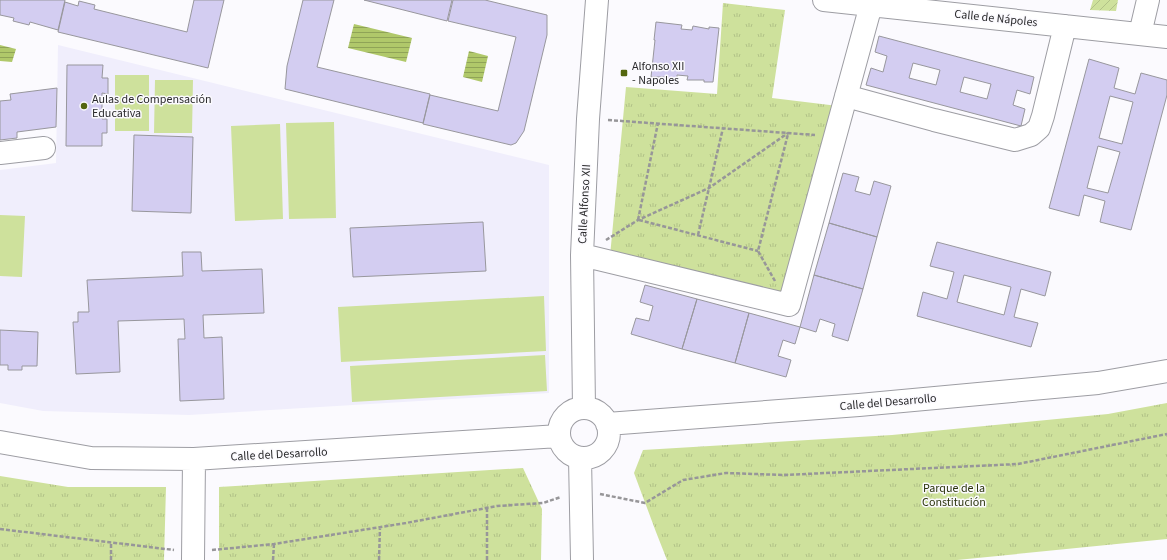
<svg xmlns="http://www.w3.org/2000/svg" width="1167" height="560" font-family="'Source Sans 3',sans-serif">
<defs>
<pattern id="park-tufts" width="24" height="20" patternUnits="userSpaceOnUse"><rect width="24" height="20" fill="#cee19c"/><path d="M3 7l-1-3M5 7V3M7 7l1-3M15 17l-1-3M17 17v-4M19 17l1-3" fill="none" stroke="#b1c187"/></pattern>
<pattern id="garden-furrows" width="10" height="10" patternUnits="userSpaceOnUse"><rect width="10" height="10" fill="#cee19c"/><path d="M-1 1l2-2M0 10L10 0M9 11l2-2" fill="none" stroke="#b1c187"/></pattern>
<pattern id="water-rules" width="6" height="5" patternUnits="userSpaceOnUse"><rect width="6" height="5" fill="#b0c86a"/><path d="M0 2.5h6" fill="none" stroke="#8fa357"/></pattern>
</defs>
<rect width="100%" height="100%" fill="#fbfafe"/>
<path fill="#f0eefc" d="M58,45l491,120v228l-360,22 -146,-4 -43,-8v-233l56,-7z"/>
<path fill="url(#park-tufts)" d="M723,3l62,7 -13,88 66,8 -53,192 -175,-42 16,-169 91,7z
M1167,403v136l-210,21h-290l-11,-28 -22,-59 9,-23 249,-15 216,-21z
M523,468l19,41 -1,51h-322v-73z
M0,476l68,11h98l-2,73h-164z"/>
<path fill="url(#garden-furrows)" d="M1093,0h25l-2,11 -26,-1z"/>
<path fill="#cee19c" d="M115,75h34v56h-34z
M155,80h38l-1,53h-38z
M334,122l2,96 -47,1 -3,-96z
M280,124l3,95 -48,2 -4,-95z
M0,215l25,1 -3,61 -22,-1z
M544,296l2,55 -205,11 -3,-55z
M545,355l2,36 -195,11 -2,-36z"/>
<path fill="url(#water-rules)" d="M354,24l58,14 -6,24 -58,-14z
M0,45l16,4 -4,13 -12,-1z
M469,51l19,5 -6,26 -19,-5z"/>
<path fill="#d3cdf1" stroke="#98979d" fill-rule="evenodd" d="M0,0h65l-7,30 -28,-8 -1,3 -16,-4 1,-3 -14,-3z
M194,0h30l-16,68 -150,-36 7,-30 13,4 1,-5 16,4 -1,4 93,23z
M303,0h31l-17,67 113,27 -7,29 -138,-34 2,-23z
M364,0h88l-5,21z
M453,0h32l62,15v20l-23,96 -8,12 -5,2 -88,-21 7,-29 68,16 18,-74 -68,-16z
M656,22l26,3 -1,4 11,1 1,-4 16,3v-2l10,1 -6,54h-9v-2h-17l1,-4 -11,-1v4l-11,-1 1,-1h-16l4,-37h-1z
M879,36l155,41 -4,17 -13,-4 -4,15 12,4 -4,17 -155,-41 5,-17 12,4 4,-16 -12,-4zM913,63l27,7 -4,15 -27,-7zM964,77l27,7 -4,15 -27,-7z
M1089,59l30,9 -5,20 21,6 6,-21 26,7v15l-36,135 -31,-8 5,-21 -21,-6 -5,21 -30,-8zM1110,96l23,6 -11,42 -23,-6zM1098,146l22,6 -12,41 -21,-5z
M67,65h36l-1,13h6v16l-6,-1v26h5v14h-5v13h-36z
M57,88l-1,39 -39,5v6l-17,2v-39l11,-1 -1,-6z
M134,135l59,2 -2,76 -59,-2z
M843,173l16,4 -4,14 15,4 4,-14 17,5 -14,51 -48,-14z
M483,222l3,49 -133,6 -3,-49z
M829,223l48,14 -14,52 -49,-14z
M937,242l114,30 -6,24 -24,-7 -7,28 24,6 -7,24 -114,-31 6,-24 24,7 7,-27 -24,-6zM964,275l47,12 -7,28 -47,-13z
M182,252h19l1,19 60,-2 2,44 -61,2 1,23 18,-1 2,62 -44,2 -2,-62h7l-1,-20 -66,2 2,51 -44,2 -3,-52h5v-10h11l-2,-32 96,-4z
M814,275l49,14 -15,52 -16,-5 3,-12 -15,-5 -4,13 -16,-5z
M645,285l52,14 -15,50 -51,-15 5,-16 13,3 4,-15 -13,-4z
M697,299l52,14 -14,50 -53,-14z
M749,313l51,14 -5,17 -12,-4 -5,16 13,4 -5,17 -51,-14z
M0,330l38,2 -1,34h-15v4h-14v-5h-8z"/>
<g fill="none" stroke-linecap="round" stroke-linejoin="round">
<defs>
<path id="minor" d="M824,0l343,37
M1140,34l8,-34
M846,96l88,24 81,20 16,-5 8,-7 4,-12 22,-90
M0,153l44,-5
M582,255l207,50 82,-300
M584,408l-2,-153 6,-136 9,-119
M559 433a25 25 0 1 1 50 0a25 25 0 1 1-50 0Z
M607,424l252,-19 239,-22 69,-12
M0,442l91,16 103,1 365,-23
M580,458l2,102
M193,560l1,-101"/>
</defs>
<use href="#minor" stroke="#9d9da3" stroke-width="24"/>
<path stroke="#979699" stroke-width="2.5" stroke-dasharray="4 2" stroke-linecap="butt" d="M608,120l207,15
M638,220l20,-97
M639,220l119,31
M698,235l25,-107
M606,240l32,-20 71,-32 79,-55
M775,281l-17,-30 30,-117
M600,494l45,9 38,-23 43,-7 58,2 234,-11 149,-30
M0,529l174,21
M212,550l62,-6 132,-21 91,-17 46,-3 18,-6
M111,560v-18
M273,560l1,-16
M379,560l1,-33
M487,560v-52"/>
<use href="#minor" stroke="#fff" stroke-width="22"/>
</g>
<g fill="#54660f" stroke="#fbfafe" stroke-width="1.5">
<rect x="620" y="69" width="8" height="8" rx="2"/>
<circle cx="84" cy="106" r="4"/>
</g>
<g text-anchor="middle" stroke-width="3" stroke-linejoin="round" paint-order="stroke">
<g font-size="12" fill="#2a2a2c" stroke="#fbfafe">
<text transform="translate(996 18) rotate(6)" y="4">Calle de Nápoles</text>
<text transform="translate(584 204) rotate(-87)" y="4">Calle Alfonso XII</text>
<text transform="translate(888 402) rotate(-5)" y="4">Calle del Desarrollo</text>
<text transform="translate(279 454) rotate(-3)" y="4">Calle del Desarrollo</text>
</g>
<g font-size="12" fill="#2a2a2c" stroke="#fbfafe" text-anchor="start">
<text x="632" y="70">Alfonso XII<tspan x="632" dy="14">- Napoles</tspan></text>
<text x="92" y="103">Aulas de Compensación<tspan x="92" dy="14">Educativa</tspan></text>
</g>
<g font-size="12" fill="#2b340c" stroke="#fbfafe">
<text x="954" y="492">Parque de la<tspan x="954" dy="14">Constitución</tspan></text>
</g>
</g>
</svg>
